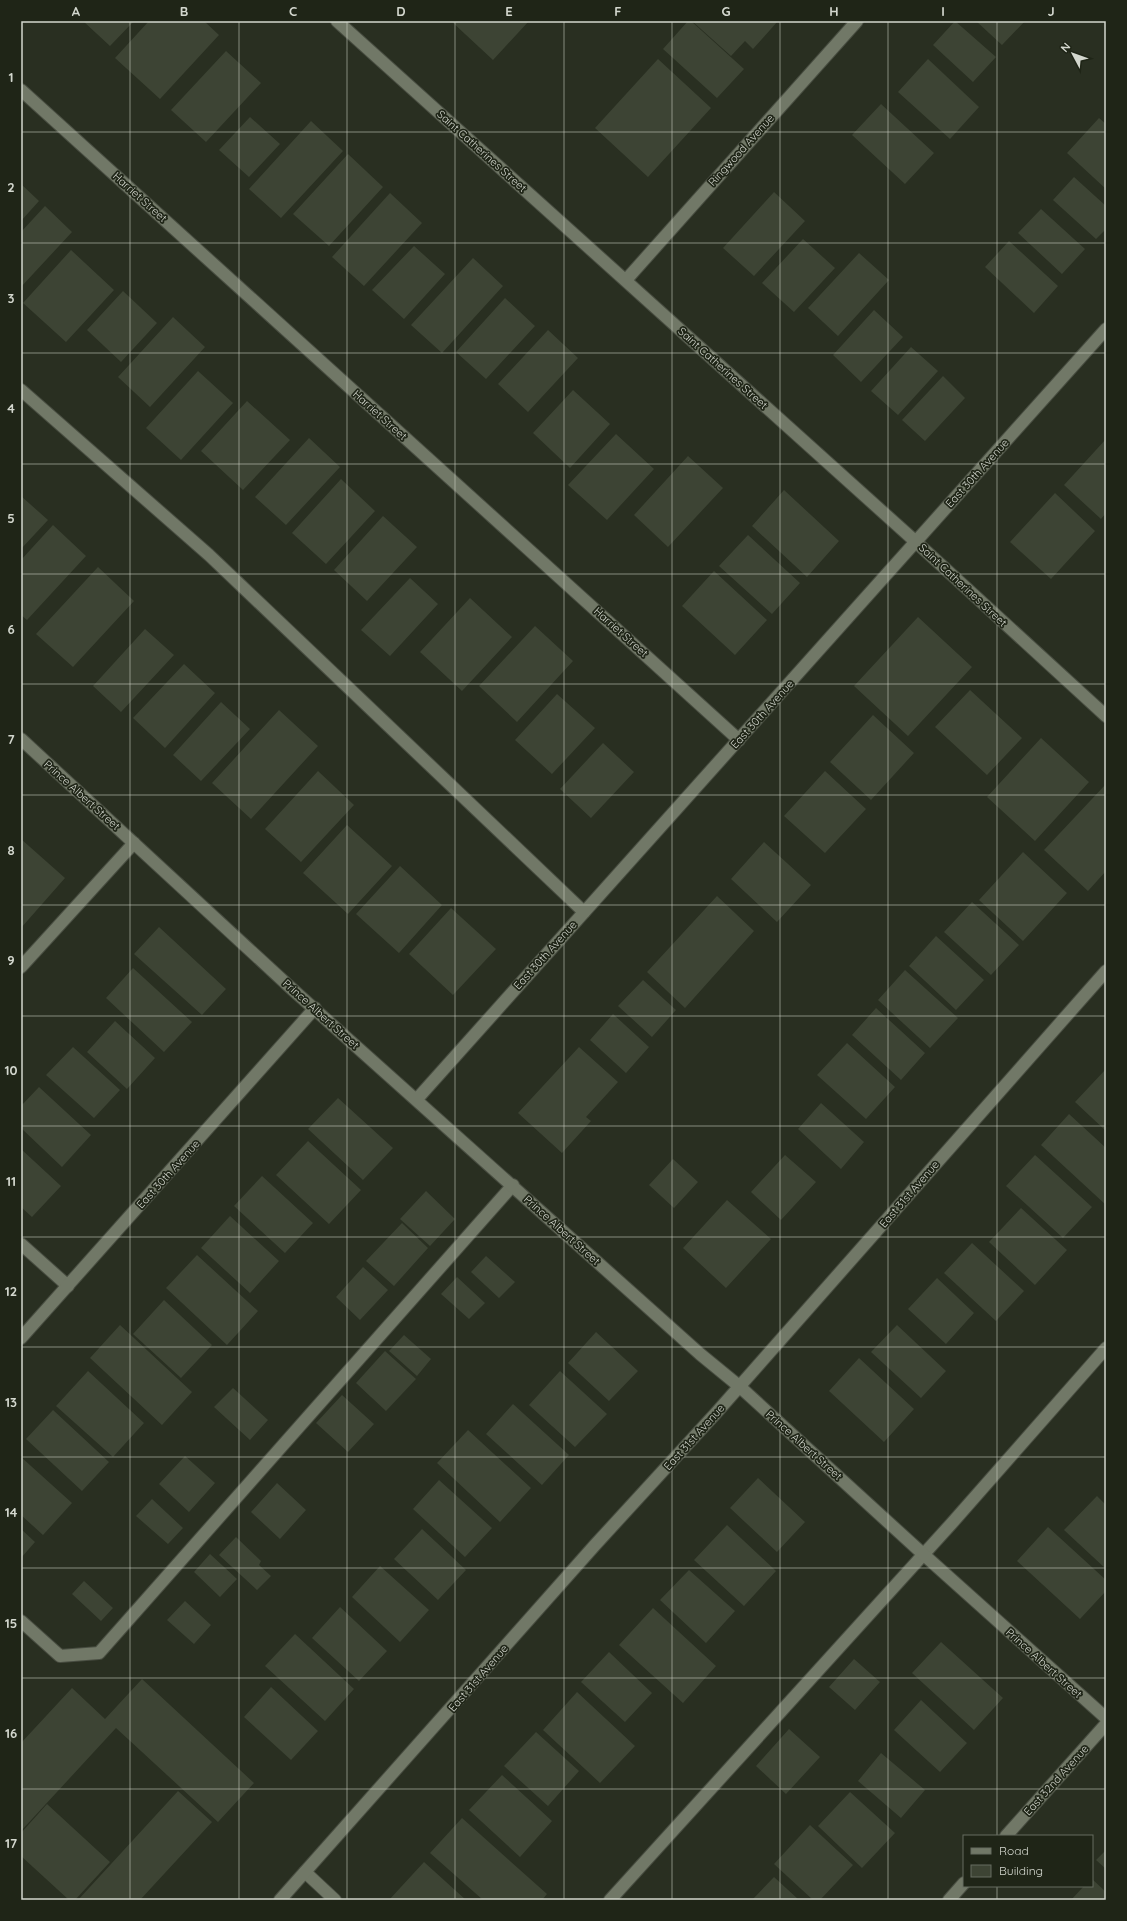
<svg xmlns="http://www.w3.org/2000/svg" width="1127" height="1921" font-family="Quicksand,sans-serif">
<rect width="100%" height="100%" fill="#292f21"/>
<path fill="#3d4434" d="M83,21h51l-24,25z
M149,21h55l15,14 -59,64 -45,-41z
M451,21h78l-36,39z
M688,21h3l53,48 -27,29 -54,-49z
M692,21h86l-25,28 -8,-8 -14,15z
M955,21l41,36 -23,25 -40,-37z
M976,21h49l-23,24z
M226,51l35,32 -55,59 -35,-32z
M658,59l53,49 -63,69 -53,-49z
M928,59l51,48 -29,32 -52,-47z
M881,104l53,49 -29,31 -53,-49z
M250,117l30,27 -31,33 -30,-27z
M1099,118l7,6v65l-39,-36z
M311,121l32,30 -62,67 -32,-29z
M348,154l35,33 -54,59 -36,-32z
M1074,177l32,29v23l-10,10 -43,-39z
M21,184l18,17 -18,20z
M774,192l31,29 -51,55 -31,-28z
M390,193l32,30 -58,63 -32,-29z
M45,206l27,26 -51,55v-55z
M1041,209l44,40 -23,25 -44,-41z
M803,239l32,29 -41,44 -32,-29z
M1009,241l49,45 -24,27 -49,-46z
M414,246l31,28 -41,45 -32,-29z
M71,250l43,40 -48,52 -43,-39z
M859,253l30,27 -51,56 -30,-28z
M473,258l30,28 -61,67 -31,-28z
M123,291l34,32 -36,39 -34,-32z
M505,298l30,28 -49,53 -30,-27z
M874,310l29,27 -42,45 -28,-27z
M173,317l32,30 -55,60 -32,-30z
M548,330l30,28 -50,54 -30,-28z
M911,347l27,24 -40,44 -27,-24z
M198,371l35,32 -52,57 -35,-32z
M943,376l22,22 -40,43 -23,-21z
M573,390l37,34 -40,44 -37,-35z
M247,401l43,39 -47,50 -42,-39z
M616,434l38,35 -47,51 -39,-35z
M309,438l31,29 -54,58 -31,-28z
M1106,439v74l-5,6 -37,-34z
M688,456l35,32 -55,59 -34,-32z
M341,479l34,32 -49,53 -34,-31z
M784,490l55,51 -32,36 -55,-51z
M1055,493l40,38 -44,48 -41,-37z
M21,496l27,24 -27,29z
M383,516l34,31 -50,54 -33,-31z
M53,525l33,31 -59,64 -6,-5v-55z
M748,535l52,48 -28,31 -53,-48z
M98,567l36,34 -61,66 -37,-33z
M714,571l53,49 -32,35 -53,-49z
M410,578l28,26 -48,52 -29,-26z
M470,598l42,39 -50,54 -42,-39z
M918,617l54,50 -64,69 -54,-50z
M535,626l38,35 -56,61 -38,-36z
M145,629l29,26 -53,57 -28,-26z
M184,664l31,29 -50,55 -32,-30z
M970,690l52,48 -35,37 -52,-48z
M557,694l38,34 -43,46 -37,-34z
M221,702l29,27 -49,52 -28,-26z
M279,710l39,36 -67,73 -39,-36z
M873,715l41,38 -43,47 -41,-38z
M1041,738l48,44 -54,59 -48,-44z
M603,743l31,29 -43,46 -31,-29z
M318,771l36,34 -53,57 -36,-33z
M825,771l41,38 -41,44 -41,-37z
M1106,784v87l-18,20 -44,-41z
M347,825l45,41 -44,48 -45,-41z
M21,839l44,39 -44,50z
M764,842l47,43 -34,37 -46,-43z
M1023,852l44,41 -44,48 -44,-41z
M400,866l42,39 -43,48 -43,-39z
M717,896l37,35 -69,77 -38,-36z
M972,902l47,43 -28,30 -47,-43z
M451,908l45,41 -43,46 -44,-41z
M159,927l67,62 -24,26 -68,-61z
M936,936l48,44 -28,30 -47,-44z
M133,968l59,54 -28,30 -58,-54z
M905,970l53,48 -28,30 -52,-48z
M643,980l33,30 -24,27 -34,-31z
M876,1008l49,45 -24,27 -49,-45z
M613,1014l36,33 -23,26 -36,-33z
M115,1021l40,37 -28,31 -40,-37z
M847,1043l48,44 -29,32 -49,-44z
M73,1047l47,43 -26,28 -48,-43z
M579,1047l39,35 -32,35 5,4 -29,32 -44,-40z
M1106,1069v62l-31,-29z
M39,1087l52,48 -29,32 -41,-39v-22z
M338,1098l55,50 -30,32 -55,-51z
M821,1103l43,39 -23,27 -43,-40z
M1069,1114l37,34v57l-65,-60z
M308,1141l53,49 -32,34 -53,-49z
M21,1149l40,37 -29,31 -11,-10z
M785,1155l31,27 -35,38 -30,-28z
M1035,1155l57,52 -29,31 -57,-52z
M673,1159l25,23 -24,26 -25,-23z
M262,1176l51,47 -28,30 -51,-47z
M426,1191l29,28 -25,27 -30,-27z
M727,1200l44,39 -45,49 -43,-40z
M1021,1208l46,42 -32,35 -46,-43z
M230,1216l49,45 -29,32 -49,-45z
M402,1223l26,25 -34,38 -28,-25z
M972,1243l52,48 -28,30 -52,-48z
M197,1255l61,56 -31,34 -61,-57z
M486,1256l29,26 -16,16 -28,-26z
M363,1267l25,23 -28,30 -24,-23z
M457,1277l28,26 -16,16 -28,-25z
M937,1278l37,35 -28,31 -38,-35z
M164,1300l48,45 -31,33 -48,-44z
M120,1325l72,67 -30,33 -72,-67z
M897,1325l49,46 -25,27 -50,-46z
M596,1332l42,39 -29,30 -41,-38z
M404,1335l27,24 -14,17 -28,-25z
M385,1351l31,28 -30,32 -30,-28z
M859,1358l55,51 -30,33 -55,-51z
M88,1371l56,52 -31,34 -57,-51z
M560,1371l47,43 -32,33 -46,-42z
M233,1388l35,32 -18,20 -36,-33z
M342,1395l32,29 -26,28 -32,-29z
M513,1404l56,51 -27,30 -56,-51z
M53,1410l56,52 -27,29 -56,-52z
M468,1430l63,58 -31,34 -63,-59z
M185,1456l30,27 -26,29 -30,-28z
M21,1457l51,46 -29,32 -22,-20z
M758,1478l47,44 -28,30 -47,-44z
M439,1480l53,48 -27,29 -52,-48z
M277,1483l29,27 -26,29 -29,-27z
M1097,1496l9,9v64l-42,-39z
M152,1499l31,29 -15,16 -32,-28z
M727,1525l49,46 -32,35 -50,-46z
M1048,1527l58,53v11l-26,28 -63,-58z
M21,1529l14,13 -14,16z
M422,1529l44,41 -28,30 -44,-41z
M236,1537l25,24 -2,4 12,11 -14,14 -38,-35z
M210,1554l27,25 -17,18 -26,-25z
M380,1566l49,44 -29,32 -48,-45z
M689,1570l46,41 -29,32 -46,-43z
M84,1581l29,27 -12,13 -29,-27z
M185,1601l26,24 -17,19 -27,-24z
M340,1607l47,44 -28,30 -47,-43z
M653,1608l63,58 -33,37 -64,-58z
M295,1634l59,55 -29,32 -60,-55z
M941,1642l62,56 -29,32 -62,-57z
M609,1652l43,41 -27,29 -44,-40z
M854,1659l26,23 -25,28 -26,-23z
M142,1679l112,104 -36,39 -102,-94 -95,103v-88l51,-55 33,31z
M271,1687l47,44 -27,29 -47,-43z
M577,1692l58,54 -35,37 -57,-53z
M921,1700l46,43 -27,29 -46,-42z
M789,1729l31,28 -34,37 -30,-28z
M536,1732l43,39 -31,35 -44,-40z
M881,1753l44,37 -24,28 -43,-37z
M502,1775l50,46 -32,36 -51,-47z
M178,1791l34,31 -72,78h-62z
M850,1792l45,41 -33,35 -44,-42z
M47,1804l63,58 -35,38h-6l-48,-44v-23z
M462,1818l85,76 -5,6h-59l-53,-47z
M810,1825l43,40 -33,35h-7l-39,-36z
M1106,1850v19l-10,-9z
M424,1862l42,38h-77z
M774,1877l25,23h-47z
M1092,1879l14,13v8h-35l13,-14h8z"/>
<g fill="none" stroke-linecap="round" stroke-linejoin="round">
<defs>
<path id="lane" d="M21,390l188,165 375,357
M21,967l113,-124
M21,1244l47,42
M21,1621l39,35 39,-3 414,-468
M305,1872l30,28
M610,1900l342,-377 154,-175"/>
<path id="street" d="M337,21l579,521 190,174
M21,90l718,650
M626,280l231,-259
M21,739l271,250 408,365 39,32 184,168 183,164
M417,1099l689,-770
M21,1338l294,-330
M1006,1836l100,-112
M280,1900l315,-355 121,-132 390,-442
M949,1900l15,-17"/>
</defs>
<use href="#lane" stroke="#484d41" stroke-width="14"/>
<use href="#street" stroke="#484d41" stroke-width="14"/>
<use href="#lane" stroke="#717867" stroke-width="12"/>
<use href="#street" stroke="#717867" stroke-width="12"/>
</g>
<path fill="none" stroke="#d3d7ce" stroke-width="1" stroke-opacity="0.55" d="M130,21v1879M239,21v1879M347,21v1879M455,21v1879M564,21v1879M672,21v1879M780,21v1879M888,21v1879M997,21v1815M21,132h1085M21,243h1085M21,353h1085M21,464h1085M21,574h1085M21,684h1085M21,795h1085M21,905h1085M21,1016h1085M21,1126h1085M21,1237h1085M21,1347h1085M21,1457h1085M21,1568h1085M21,1678h1085M21,1789h1085M997,1886v14"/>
<g text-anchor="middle" stroke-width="3.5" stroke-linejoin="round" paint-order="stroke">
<g font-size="11" fill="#d3d7ce" stroke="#1f2517">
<text transform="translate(741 150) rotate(-48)" y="4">Ringwood Avenue</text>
<text transform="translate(482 151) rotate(42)" y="4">Saint Catherines Street</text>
<text transform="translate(140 197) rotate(42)" y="4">Harriet Street</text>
<text transform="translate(723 368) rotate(42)" y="4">Saint Catherines Street</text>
<text transform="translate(380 415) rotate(42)" y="4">Harriet Street</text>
<text transform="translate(977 473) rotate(-48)" y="4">East 30th Avenue</text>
<text transform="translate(963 585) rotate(43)" y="4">Saint Catherines Street</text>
<text transform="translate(621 632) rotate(42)" y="4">Harriet Street</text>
<text transform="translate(762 714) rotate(-48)" y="4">East 30th Avenue</text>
<text transform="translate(82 795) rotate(42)" y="4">Prince Albert Street</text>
<text transform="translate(545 955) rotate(-48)" y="4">East 30th Avenue</text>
<text transform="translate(321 1014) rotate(42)" y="4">Prince Albert Street</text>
<text transform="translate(168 1174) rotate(-48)" y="4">East 30th Avenue</text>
<text transform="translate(909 1194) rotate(-49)" y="4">East 31st Avenue</text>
<text transform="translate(562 1230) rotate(42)" y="4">Prince Albert Street</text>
<text transform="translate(694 1437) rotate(-48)" y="4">East 31st Avenue</text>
<text transform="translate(804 1445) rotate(42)" y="4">Prince Albert Street</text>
<text transform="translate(1044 1663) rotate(42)" y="4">Prince Albert Street</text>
<text transform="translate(478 1678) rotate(-49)" y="4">East 31st Avenue</text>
<text transform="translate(1056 1780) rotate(-48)" y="4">East 32nd Avenue</text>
</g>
</g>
<rect width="1127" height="1921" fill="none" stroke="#1f2517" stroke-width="44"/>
<rect x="963" y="1835" width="130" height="52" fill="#1f2517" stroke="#676c60"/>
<rect x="971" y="1848" width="20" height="6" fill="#717867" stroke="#676c60"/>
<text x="999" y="1855" font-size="12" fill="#d3d7ce">Road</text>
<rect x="971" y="1865" width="20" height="12" fill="#3d4434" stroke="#676c60"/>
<text x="999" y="1875" font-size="12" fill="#d3d7ce">Building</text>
<g transform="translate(1073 54) rotate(311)" stroke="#1f2517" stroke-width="3" paint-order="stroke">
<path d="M0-3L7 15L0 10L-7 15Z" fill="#d3d7ce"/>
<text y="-6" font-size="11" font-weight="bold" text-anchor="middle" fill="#d3d7ce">N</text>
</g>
<rect x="22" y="22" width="1083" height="1877" fill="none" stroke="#d3d7ce" stroke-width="1.5"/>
<g font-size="13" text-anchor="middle" font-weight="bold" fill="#d3d7ce">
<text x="76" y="16">A</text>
<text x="184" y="16">B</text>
<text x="293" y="16">C</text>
<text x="401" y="16">D</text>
<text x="509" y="16">E</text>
<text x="618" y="16">F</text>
<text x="726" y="16">G</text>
<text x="834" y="16">H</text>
<text x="943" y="16">I</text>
<text x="1051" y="16">J</text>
<text x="11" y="82">1</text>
<text x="11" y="192">2</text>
<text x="11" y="303">3</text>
<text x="11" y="413">4</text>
<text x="11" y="523">5</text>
<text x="11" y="634">6</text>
<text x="11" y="744">7</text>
<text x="11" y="855">8</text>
<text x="11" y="965">9</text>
<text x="11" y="1075">10</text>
<text x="11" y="1186">11</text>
<text x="11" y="1296">12</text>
<text x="11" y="1407">13</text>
<text x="11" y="1517">14</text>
<text x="11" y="1628">15</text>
<text x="11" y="1738">16</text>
<text x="11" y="1848">17</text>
</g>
</svg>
